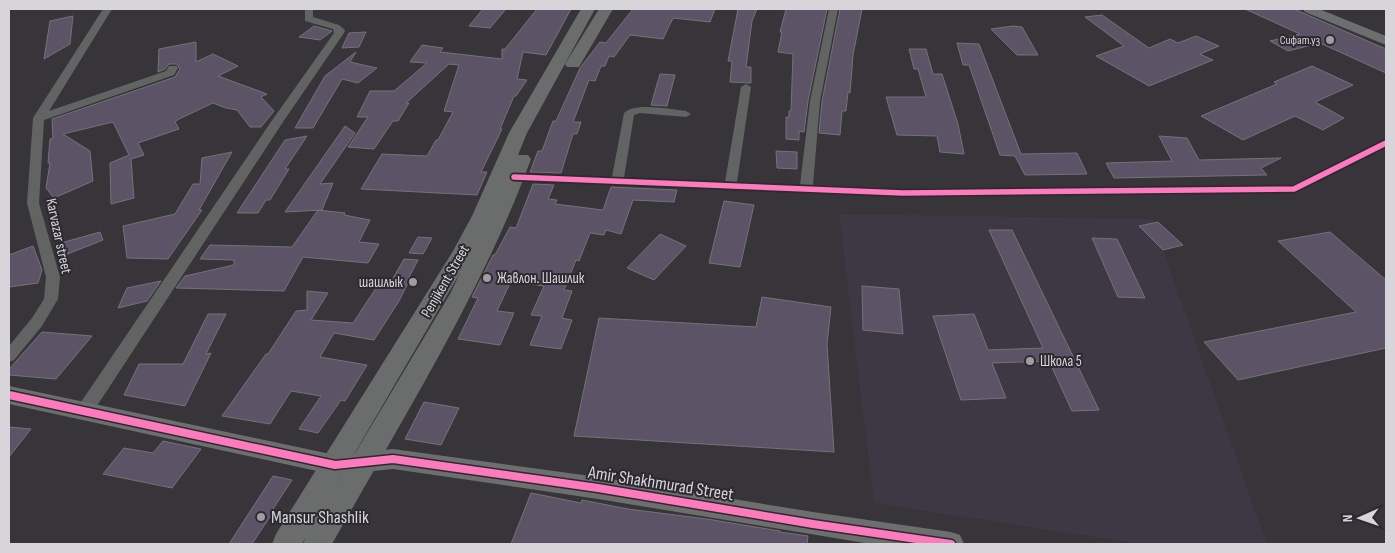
<svg xmlns="http://www.w3.org/2000/svg" width="1395" height="553" font-family="'Sofia Sans Condensed',sans-serif">
<rect width="100%" height="100%" fill="#373539"/>
<path fill="#3e3845" d="M839,214l313,5 115,325h-126l-267,-41z"/>
<path fill="#5c5466" stroke="#747276" d="M483,9h23l-16,19 -21,-2z
M537,9h34l-25,46 -23,-3 -6,27 10,1 -11,16h-2l-14,33h2l-21,43h6l-10,23 -116,-6 21,-35 45,2 9,-16h2l15,-28 -9,-1 15,-46 -10,-1 -43,39h3l-11,18h-5l-19,28 -26,-2 20,-30h-11l13,-26h24l33,-28 -17,-1 12,-17 21,3 -3,4 62,7v-10h3z
M633,9h82l-5,13 -37,-4 -10,21 -33,-4 -16,22 -5,-1 -4,10h-4l-6,15 -6,-1 -16,42h8l-4,12h-4l-12,39 -31,-1 8,-21h4l11,-30h3l24,-53 20,-26 6,1z
M738,9h19l-5,12 -6,46h5v16l-21,-1 2,-21h-4z
M786,9h41l-19,92 -4,31 -5,-1v9l-13,-1v-22h3v-6h2l2,-57 -15,-2 4,-20h-2z
M840,9h22l-9,46 -3,38 -2,-1 -2,19h-4l-2,24 -21,-2 3,-32z
M1245,9h49l92,40v24l-66,-30 -32,8 -18,-10 30,-7z
M1102,15l47,33 21,-9 8,4 18,-7 23,10 -19,8 13,6 -64,26 -53,-30 28,-10 -39,-29z
M73,16l-3,28 -26,15 6,-38z
M314,26l18,5 -12,9 -21,-3z
M1013,26l9,1 16,28h-21l-26,-26z
M366,32l-7,15 -17,1 7,-15z
M196,42v20l17,-8 25,12 -20,10 49,18 -6,3 13,14 -13,16h-11l-13,-17 -11,-2 -13,-5 -34,16 -4,3 4,7 -41,14 6,12 -13,4 3,39 -23,6 -1,-41 19,-8 -16,-33 -50,12 27,17 3,30 -39,17 -8,-10 4,-25h-2l2,-24 3,-1 -1,-19 123,-42 5,-8 -3,-5h-8l-4,5 -7,3 1,-23z
M957,43l22,1 42,110 56,-1 10,21 -62,1 -10,-19 -15,-1 -31,-90h-6z
M909,49h17l7,25h9l16,50 6,30 -24,-2 -3,-16 -40,-1 -11,-38h40l-8,-28h-4z
M356,52l-6,10 27,6 -19,15 -16,-4 -29,49h-18l30,-52z
M1312,66l41,19 -38,17 29,16 -21,12 -28,-14 -52,24 -42,-24 76,-32 -3,-2z
M660,74l15,1 -8,31 -16,-1z
M345,126l10,7 -35,51 13,-1 -11,27 -37,2z
M307,136l-22,33h4l-19,31h-4l-8,13h-21l48,-73z
M1159,136l28,2 12,22 82,-2 -20,10 6,7 -153,3 -8,-15 66,-2z
M776,151l21,1v17l-20,-1z
M232,152l-33,58h3l-34,49 -41,-1 -4,-32 52,-12 18,-30h7l2,-26z
M533,184l21,1 -6,14 9,1 -2,4 48,6 8,-23 66,3 -3,12 -41,-2 -12,34 -15,-4 -2,5 -14,-2 -11,28 -3,-1 -12,30 8,1 -10,27 10,2 -11,29 -31,-4 12,-29 -11,-1 13,-29 -33,-5 -14,30 17,2 -14,32 -42,-6 20,-41 -6,-1 21,-42h2l15,-28 6,1z
M724,201l30,4 -14,62 -31,-4z
M318,210l27,3 -1,2 26,5 -11,22 20,2 -11,19 -65,-6 -19,34 -108,-3 9,-12 49,-11v-5l-34,-1 10,-14 82,2z
M1158,222l25,23 -20,5 -24,-24z
M989,230h23l87,180 -27,1 -23,-50 -57,2 14,35 -45,2 -28,-84 41,-2 14,36 55,-2z
M100,232l3,8 -38,15 -4,-12z
M1330,232l56,48v68l-148,32 -34,-38 152,-30 -78,-71z
M660,234l26,12 -32,34 -27,-12z
M418,237l14,1 -9,16 -14,-1z
M1092,238l25,1 28,59 -27,-1z
M33,246l9,24 -4,13 -29,4v-32z
M404,259l14,1 -11,21h2l-10,20 -25,39 -40,-7 -14,24 47,8 -22,36 -4,-1 -23,33 -19,-4 22,-33 -30,-5 -21,33 -48,-8 44,-62h2l28,-43 11,-1v-19l21,2 -17,27 42,3 29,-44 10,1z
M161,281l-14,20 -29,7 9,-20z
M862,286l37,3 4,45 -40,-4z
M762,297l69,10 -4,37 7,108 -260,-16 25,-118 157,9z
M208,314h18l-20,40 5,-1 -26,53 -61,-11 15,-31h44z
M42,332l50,4 -36,43 -47,-4v-6z
M424,402l35,6 -18,37 -36,-6z
M9,427l22,2 -22,28z
M163,441l38,8 -29,39 -69,-14 21,-26 29,5z
M273,476l19,4 -21,32h2l-21,32h-23z
M531,493l50,10 1,-3 46,9 79,10 73,12v1l28,4 -1,8h-296z"/>
<g fill="none" stroke-linecap="round" stroke-linejoin="round">
<path fill="#626464" fill-rule="evenodd" d="M103,9h9l-63,102 117,-40 3,-5h8l1,2 -4,7 -130,45 -5,83 21,74 -2,22 -16,27 -28,34 -5,2v-16l23,-28 12,-19 2,-22 -19,-74 6,-85z
M305,9h8v8l26,8 6,5 -1,3 -59,86 -194,296 -6,2 -6,-2 -2,-5 2,-5 194,-286 61,-86 -1,-4 -28,-8z
M829,9h9l-18,92 -7,84 90,4 389,-4 90,-44 4,-1v7l-92,46 -391,4 -389,-16 -6,-4 6,-4 98,4 12,-64c11,-11 46,-4 62,-2l5,3 -5,3 -46,-4 -6,2 -10,63 101,4 16,-95 5,-3 5,3 -14,95 63,3 10,-84z"/>
<path fill="#6d6e6e" fill-rule="evenodd" d="M1303,9h16l67,27v9l-81,-33z
M9,386l326,69 58,-6 205,28 215,35 138,20 9,3 4,9h-93l-273,-45 -205,-30 -58,6 -326,-71z"/>
<path fill="#6b6c6c" fill-rule="evenodd" d="M581,9h14l-68,124 -9,22h10l3,4c-50,136 -129,260 -199,385h-29l3,-7 -4,7h-30l4,-10 177,-283 19,-35 37,-83zM460,273l-10,21 -117,196z
M599,9h14l-34,58h-12l-2,-3z"/>
<defs>
<path id="cycleway-far1" d="M514,177l389,16 391,-4 92,-46"/>
<path id="cycleway" d="M9,395l326,70 58,-6 205,29 215,36 138,20"/>
</defs>
<use href="#cycleway-far1" stroke="#2c2931" stroke-width="9"/>
<use href="#cycleway" stroke="#2c2931" stroke-width="11"/>
<use href="#cycleway-far1" stroke="#fd7abc" stroke-width="5.5"/>
<use href="#cycleway" stroke="#fd7abc" stroke-width="8"/>
</g>
<g fill="#9f9da2" stroke="#2c2931" stroke-width="2">
<circle cx="1330" cy="40" r="5"/>
<circle cx="487" cy="278" r="5"/>
<circle cx="413" cy="282" r="5"/>
<circle cx="1030" cy="361" r="5"/>
<circle cx="261" cy="517" r="5"/>
</g>
<g text-anchor="middle" stroke-width="4" stroke-linejoin="round" paint-order="stroke">
<g font-size="12" fill="#d7d5da" stroke="#2c2931" text-anchor="end">
<text x="1320" y="44">Сифат.уз</text>
</g>
<g font-size="15" fill="#d7d5da" stroke="#2c2931">
<text transform="translate(59 236) rotate(78)" y="5">Karvazar street</text>
<text transform="translate(445 281) rotate(-60)" y="5">Penjikent Street</text>
</g>
<g font-size="15" fill="#d7d5da" stroke="#2c2931" text-anchor="start">
<text x="497" y="283">Жавлон. Шашлик</text>
<text x="403" y="287" text-anchor="end">шашлык</text>
<text x="1040" y="366">Школа 5</text>
</g>
<g font-size="18" fill="#d7d5da" stroke="#2c2931">
<text transform="translate(661 483) rotate(9)" y="6">Amir Shakhmurad Street</text>
</g>
<g font-size="18" fill="#d7d5da" stroke="#2c2931" text-anchor="start">
<text x="271" y="523">Mansur Shashlik</text>
</g>
</g>
<rect width="1395" height="553" fill="none" stroke="#d7d5da" stroke-width="20"/>
<g transform="translate(1360 518) rotate(268)" stroke="#2c2931" stroke-width="4" paint-order="stroke">
<path d="M0-4L9 19L0 12L-9 19Z" fill="#d7d5da"/>
<text y="-8" font-size="14" font-weight="bold" text-anchor="middle" fill="#d7d5da">N</text>
</g>
</svg>
